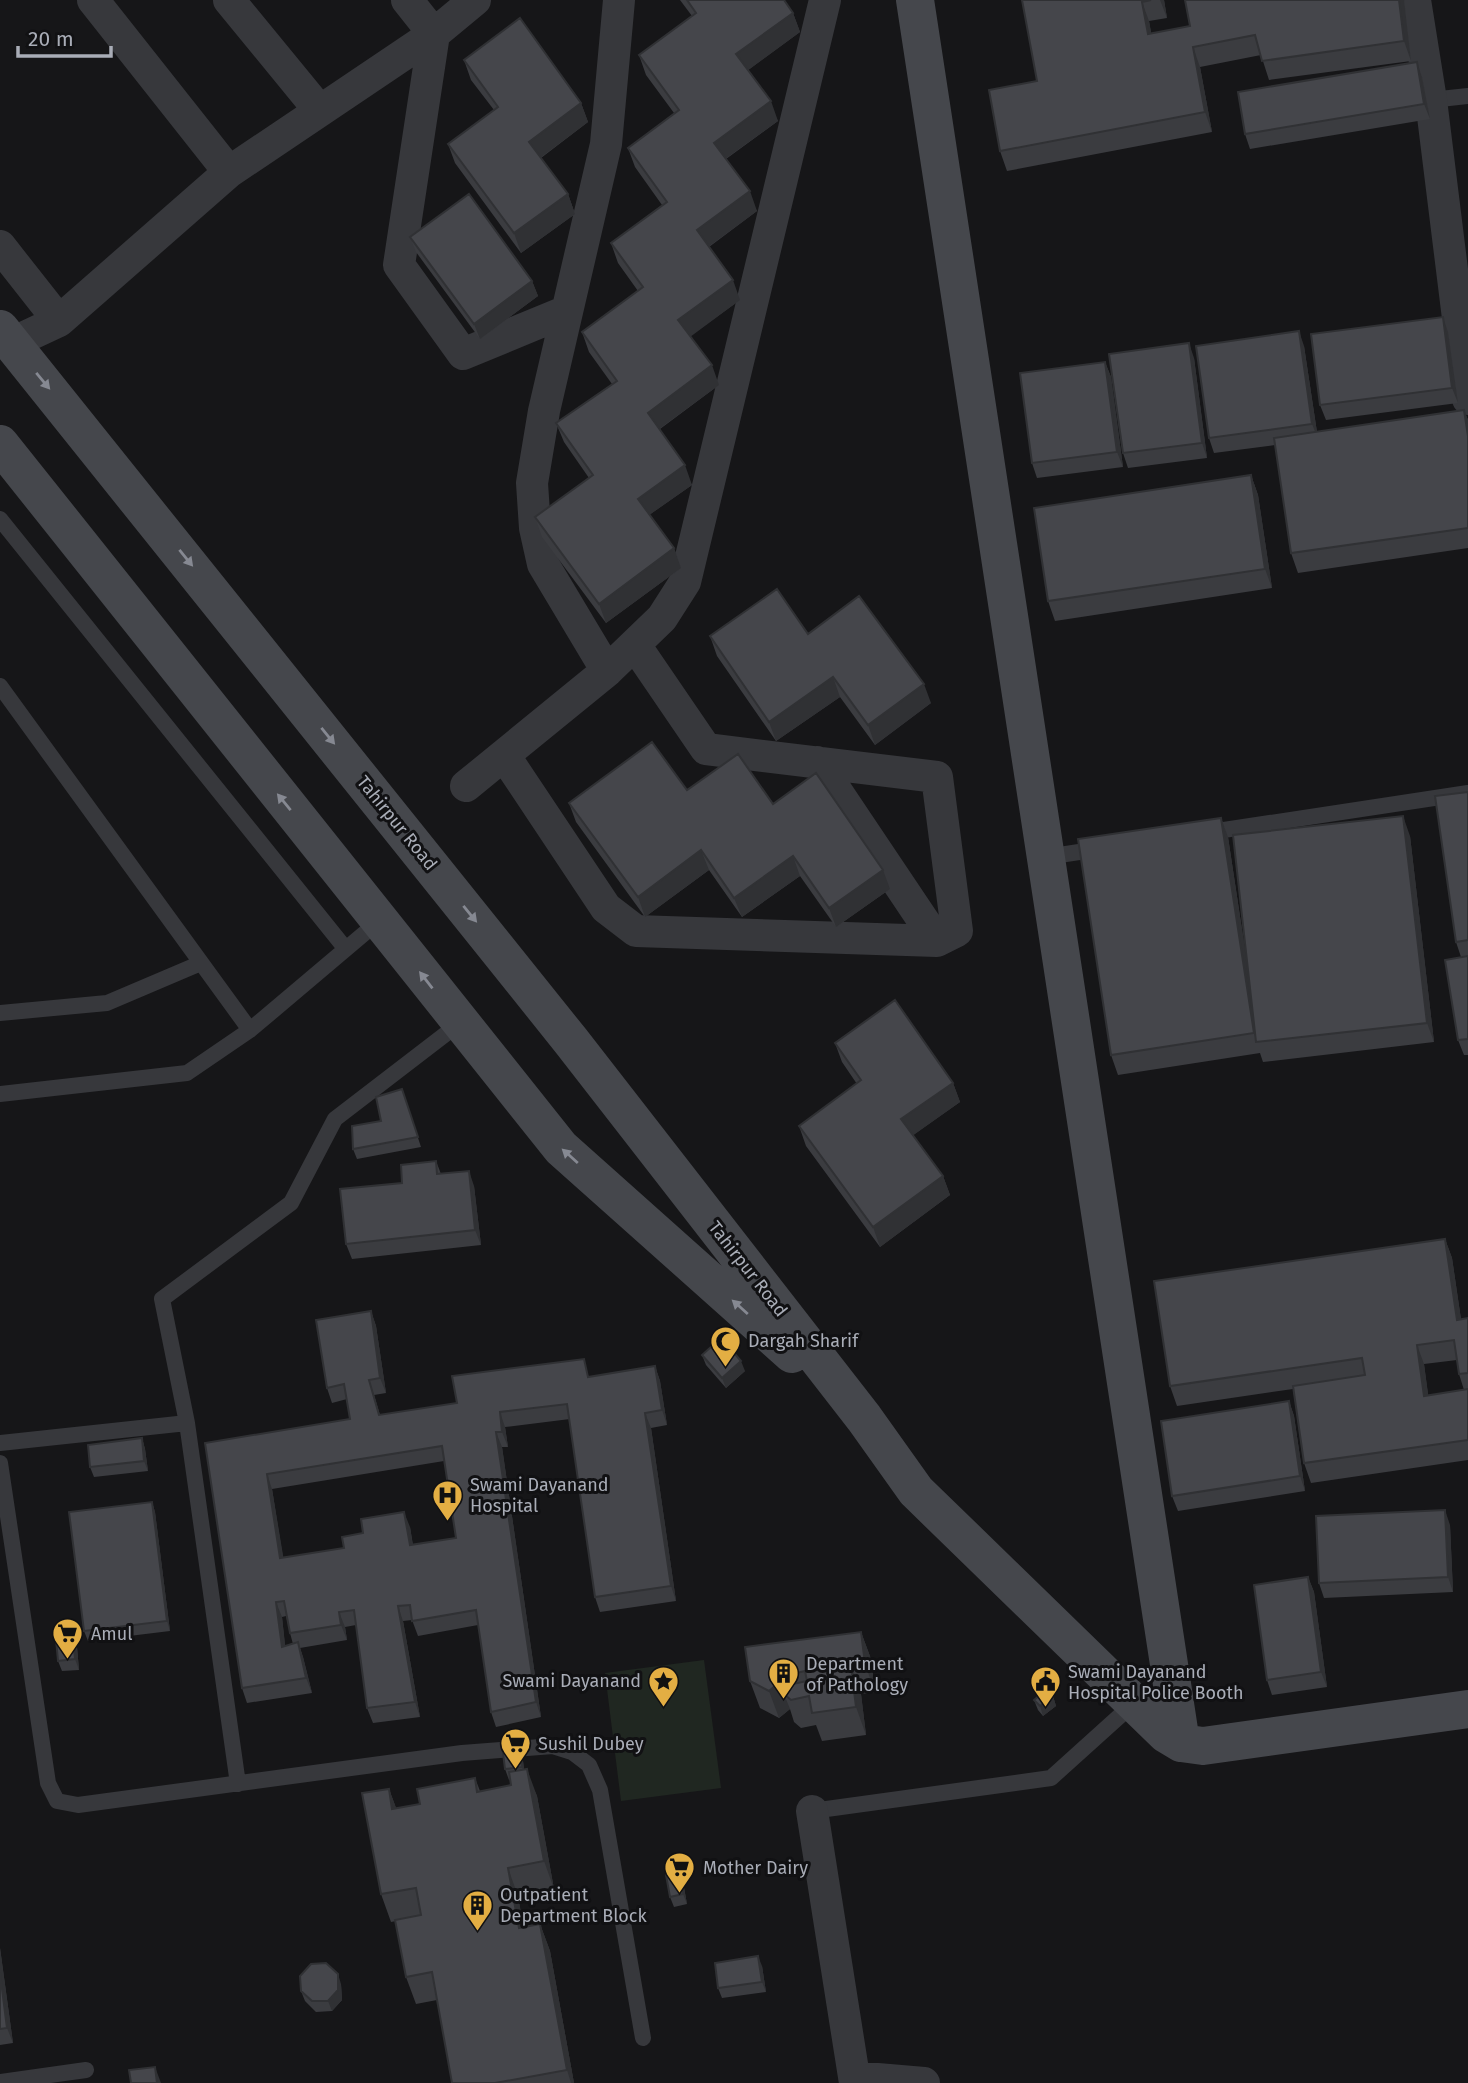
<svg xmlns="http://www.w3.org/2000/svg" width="1468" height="2083" font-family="'Fira Sans',sans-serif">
<rect width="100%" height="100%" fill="#161618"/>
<path fill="#202721" d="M704,1660l17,128 -100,13 -16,-128z"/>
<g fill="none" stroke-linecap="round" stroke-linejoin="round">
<path stroke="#37383c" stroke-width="16" d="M1431,100l37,-4
M0,519l345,429
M0,686l250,344
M1204,833l264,-40
M1046,857l53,-8
M0,1013l107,-10 94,-40
M0,1094l187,-21 63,-43 129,-109
M0,1443l187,-20
M0,1463l48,320 9,18 21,4 384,-52 91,-7 19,6 17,13 11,25 43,248
M238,1784l-51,-361 -25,-124 129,-96 44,-84 125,-96
M812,1811l239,-33 82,-74
M0,2082l86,-12"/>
<path stroke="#37383c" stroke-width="32" d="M93,0l136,172
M229,0l91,111
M407,0l27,34 -35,231 64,89 104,-43
M1415,0l16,100 37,299
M0,246l59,75
M12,343l47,-22 170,-149 205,-138 41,-34
M607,671l-64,-107 -8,-36 -3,-45 12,-72 62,-267 13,-144
M504,755l102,153 30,23 301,10 20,-10 -20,-154 -231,-28 -71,-104
M817,762l120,179
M466,786l141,-115 55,-53 23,-36 140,-582
M812,1811l43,272
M854,2077l70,6"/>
<path stroke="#45474c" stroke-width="38" d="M915,0l266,1743
M0,329l571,712 293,377 52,73 250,243 15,9 22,3 265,-37
M0,444l561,704 231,206"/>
</g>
<path fill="#3b3c40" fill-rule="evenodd" d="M680,0h104l9,13 7,19 -52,38 30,51 -52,38 31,52 -48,36 31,53 -50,36 29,49 -59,44 32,56 -43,30 25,33 7,20 -75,55 -64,-86 -7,-20 54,-39 -25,-36 -8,-19 56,-39 -23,-32 -7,-20 56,-41 -20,-28 -7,-20 51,-38 -27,-38 -7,-19 46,-35 -28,-38 -7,-20 53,-39z
M1022,0h142l3,18 -18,3 2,12 253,-33 7,61 -142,19 -8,-25 -61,12 12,65 -205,39 -7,-20 37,-70z
M464,60l117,43 7,19 -47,36 27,36 7,20 -54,39 -66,-90 -7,-19 46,-34 -23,-30z
M1417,62l5,15 8,42 -180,30 -5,-15z
M410,237l122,44 6,15 -58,43 -64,-87z
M1448,332l10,71 -132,17 -6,-15z
M1304,346l13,86 147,-22 4,10v128l-170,25 -7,-20 -16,-108 -61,8 -5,-15z
M1194,358l13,100 -79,10 -5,-15z
M1105,362l6,15 12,90 -86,11 -5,-15z
M1251,475l7,20 14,93 -217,33 -7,-20z
M808,634l123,69 -56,42 -35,-48 -64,44 -59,-85 -7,-20z
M687,790l86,14 117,85 -54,38 -36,-51 -58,41 -33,-47 -64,47 -69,-95 -7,-19z
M1468,792v263h-4l-6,-15 3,-83 -5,-15z
M1221,818l7,19 20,132 162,-133 24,206 -171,20 -3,-9 -142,22 -7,-20z
M835,1043l118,40 7,19 -47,33 30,41 7,19 -70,52 -74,-101 -7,-20 58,-42 -15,-22z
M402,1089l19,58 -64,12 -4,-10 28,-28z
M436,1161l5,13 33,12 7,59 -129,14 -6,-15 56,-61z
M1445,1239l7,19 9,61 7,-1v142l-157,23 -7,-20 -11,-74 -116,17 -7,-20zM1457,1360l2,14 5,16 -36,5 -4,-31z
M371,1311l5,15 10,67 -12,2 6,20 77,-12 133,-26 65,-11 5,15 7,44 -16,3 25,173 -76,11 -5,-15 -25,-178 -65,8 3,20h-6l39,270 -45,10 -5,-15 -13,-87 -60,11 -6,-16 -9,1 17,96 -47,6 -6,-15 -11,-83 -11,2 2,13 -47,8 3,9 9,36 -65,10 -5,-15 -37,-245 145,-24 -3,-20 -15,4 -5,-15zM444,1461l12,77 -43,7 -3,-18 -66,21 -61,10 -11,-69zM286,1616l4,17 3,11 -8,2 -3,-29z
M702,1355l43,16 -19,17 -20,-23z
M1289,1401l5,15 11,75 -127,20 -6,-15z
M142,1438l3,11 3,22 -54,6 -4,-10z
M152,1502l3,10 15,119 -82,10 -4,-10z
M1450,1525l3,67 -129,6 -5,-15z
M1308,1577l6,15 13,95 -55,8 -5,-15z
M861,1632l10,27 4,33 -14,2 5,41 -44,6 -6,-16 -15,3 -7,-6 -4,-13 -11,9 -19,-10 -10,-27z
M77,1647l2,23 -17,1 -4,-10z
M1053,1696l3,10 -13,10 -5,-6 -4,-10z
M523,1761l1,8 13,27 17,93 -36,7 5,31 17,-3 10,27 24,132h-122l-15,-83 -21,4 -10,-27 -10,-56 -5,1 -10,-28 8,-105 7,19 24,-4 55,-26 5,13 31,-6 -1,-6 -1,1 -4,-11z
M679,1872l4,10 4,22 -13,3 -4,-10z
M0,1948l13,95 -13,2z
M762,1966l4,26 -44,6 -4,-10z
M341,1984l1,16 -10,11 -16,1 -11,-11 -4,-10z"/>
<path fill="#303134" d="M1160,0h4l3,18z
M1399,0h5l7,61 -7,-20z
M1142,2l7,19 6,32 -7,-19z
M793,13l7,19 -57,42 -7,-20z
M1193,47l7,20 12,65 -7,-20z
M1417,62l5,15 8,42 -6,-15z
M771,101l7,20 -57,41 -7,-19z
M581,103l7,19 -52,39 -7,-19z
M750,191l7,20 -53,39 -7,-20z
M568,194l7,20 -54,39 -7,-20z
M733,280l7,20 -54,40 -8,-20z
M532,281l6,15 -58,43 -6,-15z
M1443,317l5,15 10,71 -6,-15z
M1299,331l5,15 14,93 -6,-15z
M1189,343l5,15 13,100 -5,-15z
M1105,362l6,15 12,90 -6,-15z
M712,365l7,20 -64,47 -7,-19z
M1464,410l4,10v16z
M685,465l7,20 -47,33 -7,-19z
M1251,475l7,20 14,93 -7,-19z
M674,548l7,20 -75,55 -7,-19z
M833,677l7,20 -64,44 -7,-19z
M924,684l7,19 -56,42 -7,-20z
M1403,816l7,20 24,206 -7,-19z
M1221,818l7,19 31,205h-2l-3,-9z
M701,850l8,20 -64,47 -7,-20z
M793,856l7,20 -58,41 -8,-19z
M883,870l7,19 -54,38 -7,-19z
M953,1083l7,19 -52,37 -7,-20z
M469,1171l5,15 7,59 -6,-15z
M943,1176l7,19 -70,52 -7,-20z
M1445,1239l7,19 12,82 -7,-20z
M371,1311l5,15 10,67 -6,-15z
M1417,1345l7,19 7,51 -7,-19z
M741,1361l4,10 -19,17 -4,-10z
M655,1366l5,15 7,44 -5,-15z
M369,1380l5,15 10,35 -5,-15z
M1289,1401l5,15 11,75 -5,-15z
M500,1412l5,15 3,20 -6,-15z
M645,1413l6,15 25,173 -5,-15z
M496,1432l6,15 39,270 -5,-15z
M142,1438l3,11 3,22 -4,-10z
M267,1474l5,15 14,84 -6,-15z
M152,1502l3,10 15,119 -3,-10z
M1445,1510l5,15 3,67 -5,-15z
M404,1512l6,15 5,33 -5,-15z
M1308,1577l6,15 13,95 -6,-15z
M276,1602l6,15 5,45 -5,-15z
M398,1606l5,15 17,96 -5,-15z
M339,1612l6,15 2,13 -6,-15z
M861,1632l10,27 4,33 -10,-28z
M73,1637l4,10 2,23 -4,-11z
M298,1642l5,15 9,36 -6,-15z
M851,1666l10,28 5,41 -10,-28z
M788,1675l8,24 -12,-5 6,15 -11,9 -10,-27z
M1053,1696l3,10 -13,10 -3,-10z
M519,1750l4,11 2,16 -3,-10z
M527,1769l10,27 17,93 -10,-28z
M389,1789l10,27 -7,-7z
M508,1868l10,28 11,59 -10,-27z
M679,1872l4,10 4,22 -4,-10z
M540,1924l10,27 24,132h-3l-4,-13z
M0,1948l13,95 -6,-15 -7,-55z
M758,1956l4,10 4,26 -4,-10z
M338,1974l3,10 1,16 -10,11 -4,-10z
M155,2067l6,16h-4z"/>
<path fill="#45464b" stroke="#303134" stroke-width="2" fill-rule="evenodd" d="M687,0h97l9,13 -57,41 35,47 -57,42 36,48 -53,39 36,50 -55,40 34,45 -64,48 37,52 -47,34 36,49 -75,56 -64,-87 58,-42 -37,-52 61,-42 -35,-49 61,-45 -32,-44 56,-41 -39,-54 51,-38 -40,-55 57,-42z
M1022,0h129l-9,2 6,32 42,-8 -5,-26h214l5,41 -142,20 -7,-26 -62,12 12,65 -205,39 -11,-61 48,-9z
M520,18l61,85 -52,39 39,52 -54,39 -66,-89 50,-37 -34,-47z
M1417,62l7,42 -179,30 -7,-42z
M469,194l63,87 -58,43 -64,-87z
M1443,317l9,71 -132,17 -9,-71z
M1299,331l13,93 -103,14 -13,-92z
M1189,343l13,100 -79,10 -14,-99z
M1105,362l12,90 -85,11 -12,-90z
M1464,410l4,26v92l-177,25 -17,-115z
M1251,475l14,94 -217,32 -14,-93z
M777,589l31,45 51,-38 65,88 -56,41 -35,-48 -64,45 -59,-86z
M652,742l35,48 51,-36 35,50 43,-31 67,97 -54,38 -36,-52 -59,42 -33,-48 -63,47 -69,-94z
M1468,792v148l-12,2 -21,-146z
M1403,816l24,207 -171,19 -23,-207z
M1221,818l33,215 -143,22 -33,-216z
M1468,956v83l-10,1 -13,-80z
M895,1000l58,83 -52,36 42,57 -70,51 -74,-101 62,-46 -26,-37z
M402,1089l16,48 -65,12 -1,-23 29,-5 -5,-24z
M436,1161l1,13 32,-3 6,59 -129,14 -6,-55 62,-6 -1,-18z
M1445,1239l12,81 11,-2v55l-9,1 -5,-34 -37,5 7,51 44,-7v51l-164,23 -11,-77 72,-11 -3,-17 -192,28 -16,-105z
M371,1311l9,67 -11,2 10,35 78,-12 -5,-27 132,-17 4,18 67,-11 7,44 -17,3 26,173 -76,11 -28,-193 -67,8 2,20h-6l40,270 -45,10 -15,-102 -64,11 -2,-16 -12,1 17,96 -48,6 -13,-98 -15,2 2,13 -51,8 -6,-32 -8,1 6,45 16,-5 8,36 -64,10 -37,-245 145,-24 -6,-35 -17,4 -11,-68zM442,1446l14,92 -46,7 -6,-33 -43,7 2,14 -21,4 2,11 -64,10 -13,-84z
M721,1338l20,23 -19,17 -20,-23z
M1289,1401l11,75 -128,20 -11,-75z
M142,1438l2,23 -54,6 -2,-22z
M152,1502l15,119 -83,10 -15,-119z
M1445,1510l3,67 -129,6 -3,-67z
M1308,1577l13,95 -54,8 -13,-95z
M861,1632l4,32 -14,2 5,41 -44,6 -3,-17 -18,4 -7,-6 4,-9 19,-4 -2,-10 -17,4 -19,16 -19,-10 -5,-34z
M73,1637l2,22 -17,2 -2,-22z
M1047,1689l6,7 -13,10 -6,-6z
M519,1750l3,17 -17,2 -2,-16z
M527,1769l17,92 -36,7 11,60 21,-4 27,146 -72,13h-43l-20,-111 -26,5 -11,-57 26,-5 -5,-27 -35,6 -19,-101 27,-4 3,20 28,-5 -3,-15 58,-11 2,14 34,-7 -2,-13z
M679,1872l4,22 -13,3 -4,-22z
M758,1956l4,26 -44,6 -3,-25z
M326,1963l12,11v16l-10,11h-16l-11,-10 -1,-15 11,-12z
M0,1973l7,55 -7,1z
M155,2067l2,16h-26l-2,-13z"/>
<defs><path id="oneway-solid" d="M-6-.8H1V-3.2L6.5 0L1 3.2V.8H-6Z" transform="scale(1.75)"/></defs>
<g fill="#868992">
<use href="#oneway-solid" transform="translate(43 381) rotate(50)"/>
<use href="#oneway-solid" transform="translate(186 558) rotate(51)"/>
<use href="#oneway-solid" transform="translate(328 736) rotate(51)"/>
<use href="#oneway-solid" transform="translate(284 802) rotate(-129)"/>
<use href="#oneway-solid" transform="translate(470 914) rotate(51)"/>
<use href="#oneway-solid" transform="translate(426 980) rotate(-128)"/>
<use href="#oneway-solid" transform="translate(570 1156) rotate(-138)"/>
<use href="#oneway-solid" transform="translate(740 1307) rotate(-138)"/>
</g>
<defs>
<symbol id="mosque-pin" viewBox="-11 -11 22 30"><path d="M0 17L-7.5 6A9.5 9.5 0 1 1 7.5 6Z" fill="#e3ae43" stroke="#111113"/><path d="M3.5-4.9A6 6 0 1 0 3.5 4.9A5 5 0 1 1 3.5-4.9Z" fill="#111"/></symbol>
<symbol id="hospital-pin" viewBox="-11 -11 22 30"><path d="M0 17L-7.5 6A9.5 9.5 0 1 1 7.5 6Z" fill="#e3ae43" stroke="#111113"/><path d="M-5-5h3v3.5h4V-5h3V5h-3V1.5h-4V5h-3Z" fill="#111"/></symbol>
<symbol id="supermarket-pin" viewBox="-11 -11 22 30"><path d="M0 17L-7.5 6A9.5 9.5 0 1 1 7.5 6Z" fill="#e3ae43" stroke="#111113"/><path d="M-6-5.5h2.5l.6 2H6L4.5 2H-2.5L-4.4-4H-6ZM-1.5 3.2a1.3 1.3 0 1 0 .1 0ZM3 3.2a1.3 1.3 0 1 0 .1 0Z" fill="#111"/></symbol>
<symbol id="building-pin" viewBox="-11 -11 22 30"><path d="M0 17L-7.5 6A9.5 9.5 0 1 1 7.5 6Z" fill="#e3ae43" stroke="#111113"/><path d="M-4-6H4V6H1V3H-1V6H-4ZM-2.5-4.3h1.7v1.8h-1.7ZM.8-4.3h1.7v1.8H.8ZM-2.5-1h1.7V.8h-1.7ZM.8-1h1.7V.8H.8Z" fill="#111"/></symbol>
<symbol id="sight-pin" viewBox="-11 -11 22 30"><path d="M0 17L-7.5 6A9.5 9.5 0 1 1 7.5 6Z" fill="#e3ae43" stroke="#111113"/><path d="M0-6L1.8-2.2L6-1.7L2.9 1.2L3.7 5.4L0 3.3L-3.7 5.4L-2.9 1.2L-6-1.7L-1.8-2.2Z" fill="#111"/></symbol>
<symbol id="civic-pin" viewBox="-11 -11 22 30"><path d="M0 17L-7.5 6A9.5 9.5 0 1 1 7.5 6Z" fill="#e3ae43" stroke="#111113"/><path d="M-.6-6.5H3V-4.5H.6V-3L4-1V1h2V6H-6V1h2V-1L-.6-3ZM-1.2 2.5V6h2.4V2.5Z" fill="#111"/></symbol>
</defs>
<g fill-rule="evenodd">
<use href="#mosque-pin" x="708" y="1324" width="35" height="47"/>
<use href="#hospital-pin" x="430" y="1478" width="35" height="47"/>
<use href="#supermarket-pin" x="50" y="1616" width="35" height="47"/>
<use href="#building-pin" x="766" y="1656" width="35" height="47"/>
<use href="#sight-pin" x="646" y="1664" width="35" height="47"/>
<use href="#civic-pin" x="1028" y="1664" width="35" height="47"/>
<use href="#supermarket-pin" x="498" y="1726" width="35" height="47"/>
<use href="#supermarket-pin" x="662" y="1850" width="35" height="47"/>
<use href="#building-pin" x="460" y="1888" width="35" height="47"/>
</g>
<g text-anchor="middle" stroke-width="6" stroke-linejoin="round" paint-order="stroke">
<g font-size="18" fill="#a9adb7" stroke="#111113">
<text transform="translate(397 823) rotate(51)" y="6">Tahirpur Road</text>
<text transform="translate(748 1269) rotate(52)" y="6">Tahirpur Road</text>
</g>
<g font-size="18" fill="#a9adb7" stroke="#111113" text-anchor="start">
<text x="748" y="1347">Dargah Sharif</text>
<text x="470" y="1491">Swami Dayanand<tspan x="470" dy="21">Hospital</tspan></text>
<text x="91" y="1640">Amul</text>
<text x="806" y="1670">Department<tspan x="806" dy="21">of Pathology</tspan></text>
<text x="1068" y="1678">Swami Dayanand<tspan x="1068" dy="21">Hospital Police Booth</tspan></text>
<text x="641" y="1687" text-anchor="end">Swami Dayanand</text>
<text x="538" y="1750">Sushil Dubey</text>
<text x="703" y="1874">Mother Dairy</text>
<text x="500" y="1901">Outpatient<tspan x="500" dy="21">Department Block</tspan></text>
</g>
</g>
<path d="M18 46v10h93v-10" fill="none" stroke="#a9adb7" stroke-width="3.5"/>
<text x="28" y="46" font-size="21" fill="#a9adb7" stroke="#111113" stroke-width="5" paint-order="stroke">20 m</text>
</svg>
